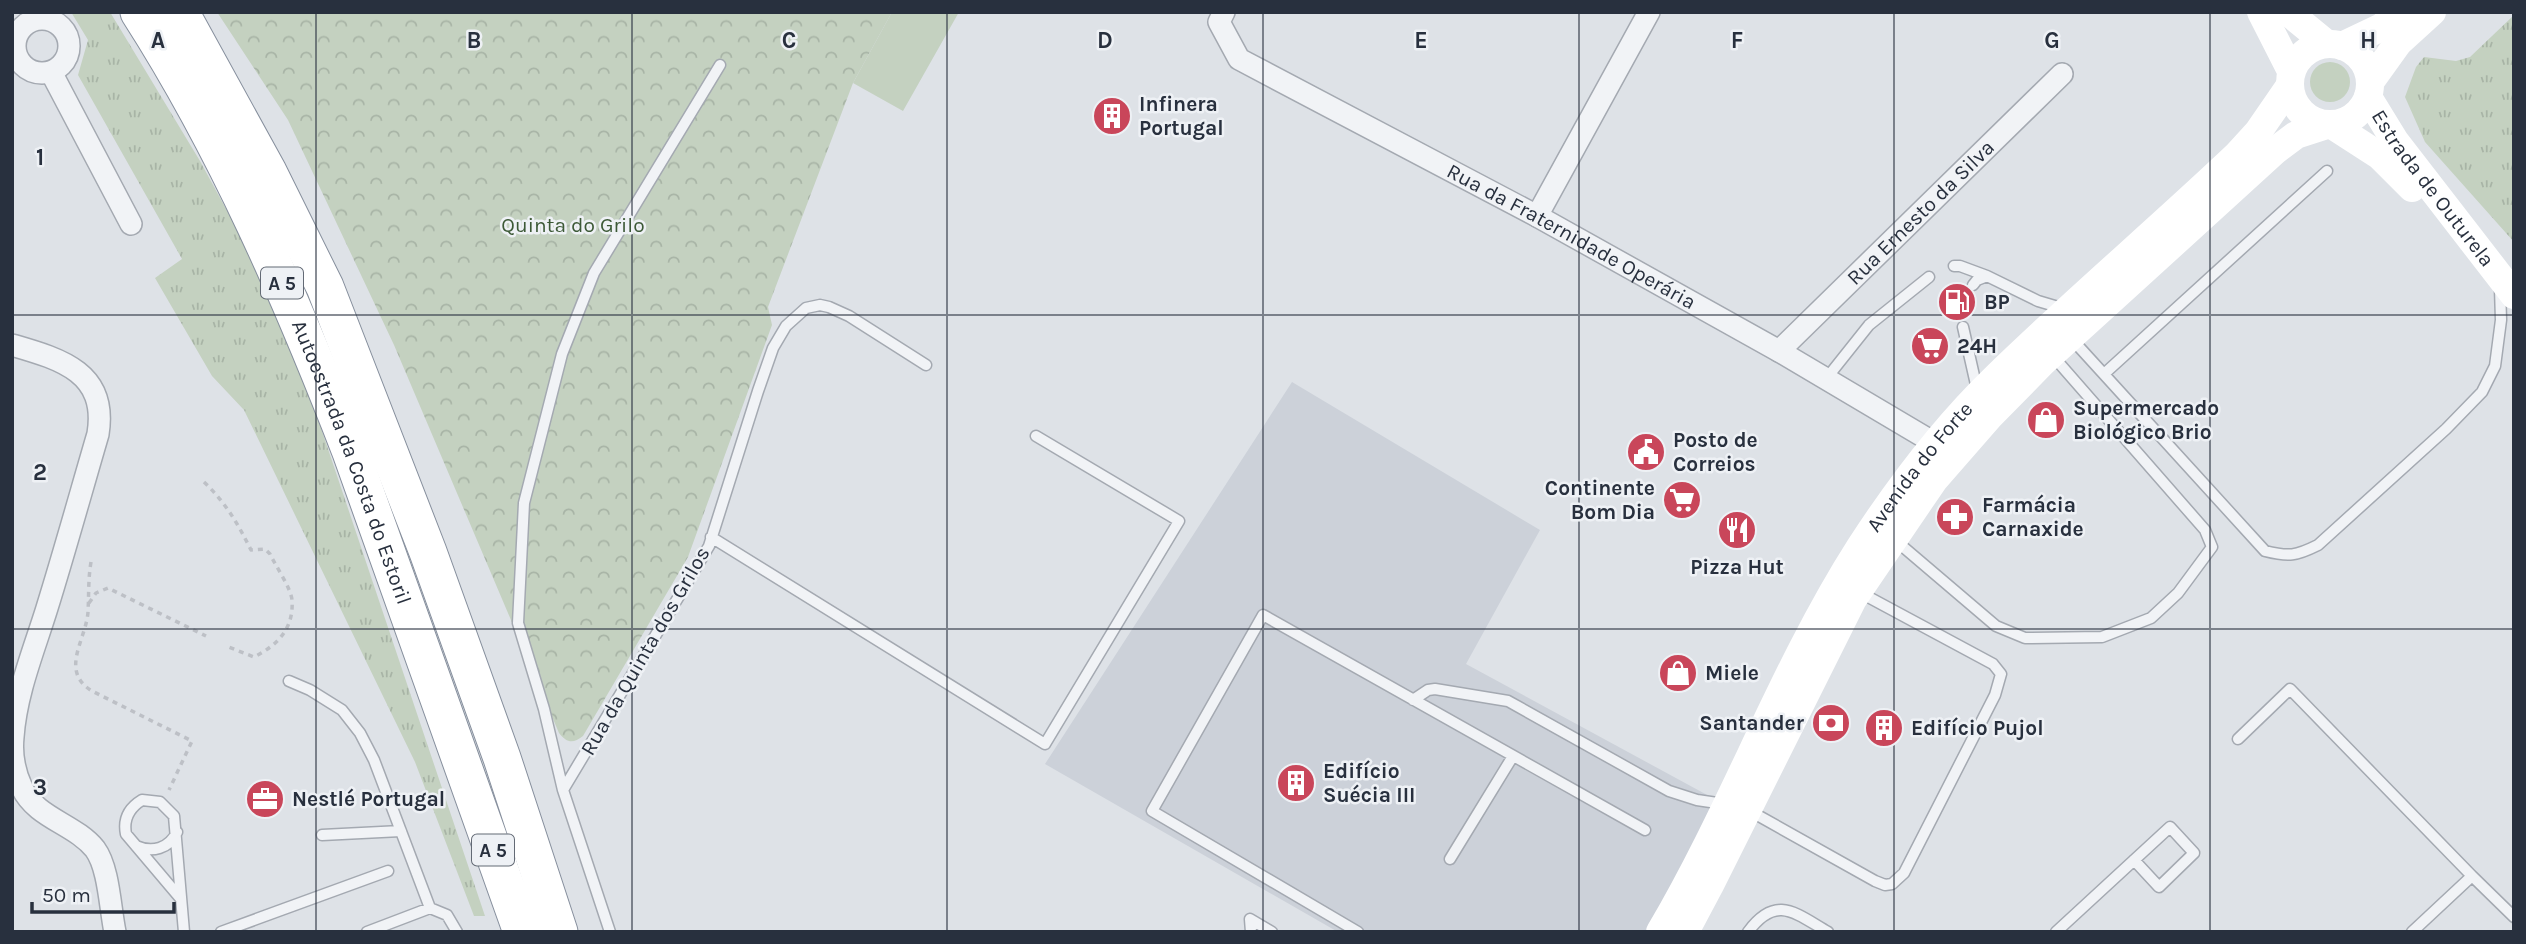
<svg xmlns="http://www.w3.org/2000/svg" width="2526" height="944" font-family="Karla,sans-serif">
<defs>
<pattern id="grass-tufts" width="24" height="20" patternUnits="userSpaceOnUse" patternTransform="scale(1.75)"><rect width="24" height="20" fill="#c4d1c0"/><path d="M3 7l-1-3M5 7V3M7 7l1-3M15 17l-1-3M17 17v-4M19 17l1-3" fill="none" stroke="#a8b4a6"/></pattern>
<pattern id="park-crowns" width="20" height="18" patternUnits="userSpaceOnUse" patternTransform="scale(1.75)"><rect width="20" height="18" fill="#c4d1c0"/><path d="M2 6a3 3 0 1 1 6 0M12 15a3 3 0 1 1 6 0" fill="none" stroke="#a8b4a6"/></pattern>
</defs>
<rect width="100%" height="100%" fill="#dee2e7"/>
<path fill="#ccd1d9" d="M1292,382l248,148 -74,134 243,132 2,22 -64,114h-309l-293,-168z"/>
<path fill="url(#grass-tufts)" d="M71,12h39l90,149 82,151 203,604h-11l-59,-154 -171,-352 -32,-34 -57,-98 27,-19 -104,-184 10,-35z
M2514,15v227l-89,-100 -20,-45 11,-30 8,-10 32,4 14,-4z"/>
<path fill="url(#park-crowns)" d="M217,12h675l-39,71 -85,224 4,18 -84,232 -105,179c-10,8 -16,7 -24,-3l-165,-388 -106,-225z"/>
<path fill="#c4d1c0" d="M892,12h67l-56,99 -50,-28z
M2310 82a20 20 0 1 1 40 0a20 20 0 1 1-40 0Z"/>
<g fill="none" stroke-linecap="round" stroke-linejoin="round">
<defs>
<path id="lane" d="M1954,266h6l27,10
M1973,285l4,-5 10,-4 51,25 27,8
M1963,327l14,62
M2070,337l195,214c24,6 31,5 53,-6l128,-116 36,-37 13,-26 6,-46 -1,-32
M2104,374l223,-203
M1826,379l43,-54 60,-48
M711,537l334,207 134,-223 -143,-85
M1895,540l101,86 29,12 77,-1 49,-19 27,-25 34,-46 -7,-17 -153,-175
M289,681l21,9 32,20 18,23 14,27 56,148 -63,24
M1413,700l15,-10 7,-1 73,12 161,90 28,9 27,4
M2238,739l52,-50 182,187
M563,790l-19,-81 -26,-86 6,-120 38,-149 32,-81 126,-208
M1750,811l125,70 10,4 7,-1 12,-11 91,-178 6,-21 -8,-10 -134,-72
M322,835l79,-4
M136,846c16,7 33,3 41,-14
M1450,859l63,-103
M181,899l-55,-65c-3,-15 3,-26 16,-34l18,2 14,14 10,116
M430,908l17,7 10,17
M221,932l167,-61
M610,932l-47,-142 146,-244 49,-155 15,-43 13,-22 20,-18 14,-3 9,2 20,9 77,49
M1251,932l-1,-13 22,13
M1358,932l-206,-121 111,-196 382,215
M1748,932c28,-38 47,-19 80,0
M2056,932l114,-105 24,26 -35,34 -25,-27
M2412,932l60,-56 42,41"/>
<g id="street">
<path id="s1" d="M1224,12l-5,10 20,37 298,157 242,135 157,93"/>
<circle cx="42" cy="46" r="27"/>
<path d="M51,72l80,152"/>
<path d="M1537,216l112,-204"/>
<path d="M12,345c48,14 96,27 86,89 -17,58 -33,116 -51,174 -13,42 -31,85 -34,129 -2,19 1,34 9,51 14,30 53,36 73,61 14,19 15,59 20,83"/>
<path id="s2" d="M1779,351l283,-277"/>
</g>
<g id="highway">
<path id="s5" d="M139,12c88,137 153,288 212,440l171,480"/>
<path d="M180,12l88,160 57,115 103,265 74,206 57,174"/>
</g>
</defs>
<use href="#lane" stroke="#a4a9b1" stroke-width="13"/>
<use href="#street" stroke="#a4a9b1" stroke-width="24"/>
<use href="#highway" stroke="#868f9d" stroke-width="39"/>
<path stroke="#bdc0c6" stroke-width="3.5" stroke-dasharray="5 5" stroke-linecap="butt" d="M204,482c22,21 34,42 47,68l14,-1 5,5c5,11 21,34 22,46 2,28 -14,45 -38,57l-28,-11
M91,562c-3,18 -2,32 -3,50 -2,28 -29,59 4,79l100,50 -23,49
M89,603l7,-10 12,-5 98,48"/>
<use href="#lane" stroke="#f1f3f6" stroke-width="10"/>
<use href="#street" stroke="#f1f3f6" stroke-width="21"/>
<g stroke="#fff" stroke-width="28">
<path d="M2261,12l30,59"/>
<path d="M2288,12l39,32"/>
<circle cx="2330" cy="84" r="40"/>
<path d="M2342,46l40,-19 16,-15"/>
<path d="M2370,82l28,-39 34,-31"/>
<path id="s3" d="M2368,97l27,44 119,154"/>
<path d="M2332,125l48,31 32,32"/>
<path id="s4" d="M1660,932c74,-125 122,-263 200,-385 39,-60 84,-120 136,-170 78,-76 162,-147 241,-222l21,-23 31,-45"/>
<path d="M1685,932l25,-47 143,-286 81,-119 55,-63 53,-54 234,-213 20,-15 31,-10"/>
</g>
<use href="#highway" stroke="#fff" stroke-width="37"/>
</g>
<path fill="none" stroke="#28303e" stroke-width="2" stroke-opacity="0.55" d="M316,12v920M632,12v920M947,12v920M1263,12v920M1579,12v920M1894,12v920M2210,12v920M12,315h2502M12,629h2502"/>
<defs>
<symbol id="building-disc" viewBox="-11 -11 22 22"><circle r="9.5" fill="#c9465a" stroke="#eef1f5"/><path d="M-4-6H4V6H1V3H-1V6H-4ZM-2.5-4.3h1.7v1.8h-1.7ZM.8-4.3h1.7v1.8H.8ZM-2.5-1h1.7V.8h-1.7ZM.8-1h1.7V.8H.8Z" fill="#fff"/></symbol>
<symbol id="fuel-disc" viewBox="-11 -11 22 22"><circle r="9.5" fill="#c9465a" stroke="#eef1f5"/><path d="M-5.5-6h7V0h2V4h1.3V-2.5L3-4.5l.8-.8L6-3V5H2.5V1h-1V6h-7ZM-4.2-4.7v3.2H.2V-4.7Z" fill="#fff"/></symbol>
<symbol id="supermarket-disc" viewBox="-11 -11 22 22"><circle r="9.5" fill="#c9465a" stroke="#eef1f5"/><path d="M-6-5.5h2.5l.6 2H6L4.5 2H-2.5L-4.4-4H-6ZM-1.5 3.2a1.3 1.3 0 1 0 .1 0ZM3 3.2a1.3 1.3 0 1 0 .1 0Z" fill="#fff"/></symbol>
<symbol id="shop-disc" viewBox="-11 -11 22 22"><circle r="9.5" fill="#c9465a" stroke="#eef1f5"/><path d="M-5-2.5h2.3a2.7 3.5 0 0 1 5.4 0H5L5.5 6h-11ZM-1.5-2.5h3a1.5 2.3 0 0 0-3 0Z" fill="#fff"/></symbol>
<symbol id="civic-disc" viewBox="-11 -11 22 22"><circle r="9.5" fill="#c9465a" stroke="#eef1f5"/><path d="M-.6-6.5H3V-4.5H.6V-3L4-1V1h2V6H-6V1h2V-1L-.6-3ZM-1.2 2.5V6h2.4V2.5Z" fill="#fff"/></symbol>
<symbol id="pharmacy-disc" viewBox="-11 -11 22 22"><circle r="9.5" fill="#c9465a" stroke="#eef1f5"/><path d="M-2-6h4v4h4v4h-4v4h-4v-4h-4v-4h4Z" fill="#fff"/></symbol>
<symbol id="restaurant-disc" viewBox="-11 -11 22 22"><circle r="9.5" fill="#c9465a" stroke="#eef1f5"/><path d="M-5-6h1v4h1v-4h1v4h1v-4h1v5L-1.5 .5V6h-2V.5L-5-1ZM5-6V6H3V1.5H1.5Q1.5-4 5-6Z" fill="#fff"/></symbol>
<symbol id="bank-disc" viewBox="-11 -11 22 22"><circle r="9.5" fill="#c9465a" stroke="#eef1f5"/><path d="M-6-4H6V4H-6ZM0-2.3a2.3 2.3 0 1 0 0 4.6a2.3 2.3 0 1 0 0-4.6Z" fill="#fff"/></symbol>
<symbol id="office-disc" viewBox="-11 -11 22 22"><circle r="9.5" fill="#c9465a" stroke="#eef1f5"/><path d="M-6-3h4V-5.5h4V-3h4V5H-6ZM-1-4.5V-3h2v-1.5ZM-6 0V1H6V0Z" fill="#fff"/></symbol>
</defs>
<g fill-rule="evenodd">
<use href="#building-disc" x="1090" y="94" width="44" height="44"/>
<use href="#fuel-disc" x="1935" y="280" width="44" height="44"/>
<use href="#supermarket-disc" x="1908" y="324" width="44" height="44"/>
<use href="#shop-disc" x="2024" y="398" width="44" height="44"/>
<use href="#civic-disc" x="1624" y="430" width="44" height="44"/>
<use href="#supermarket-disc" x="1660" y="478" width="44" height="44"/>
<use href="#pharmacy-disc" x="1933" y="495" width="44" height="44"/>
<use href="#restaurant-disc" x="1715" y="508" width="44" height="44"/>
<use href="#shop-disc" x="1656" y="651" width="44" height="44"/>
<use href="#bank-disc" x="1809" y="701" width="44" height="44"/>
<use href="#building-disc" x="1862" y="706" width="44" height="44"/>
<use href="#building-disc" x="1274" y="761" width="44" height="44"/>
<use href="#office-disc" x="243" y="777" width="44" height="44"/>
</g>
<g text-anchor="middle" stroke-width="5" stroke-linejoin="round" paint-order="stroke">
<g fill="#eef1f5" stroke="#636a75" stroke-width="2">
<rect x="261" y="267.5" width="42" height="31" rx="5"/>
<rect x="472" y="834.5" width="42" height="31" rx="5"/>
</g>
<g font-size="19" font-weight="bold" fill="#28303e">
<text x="282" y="290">A 5</text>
<text x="493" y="857">A 5</text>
</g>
<g font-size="21" font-weight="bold" fill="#28303e" stroke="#eef1f5" text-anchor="start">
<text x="1139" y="111">Infinera<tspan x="1139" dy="24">Portugal</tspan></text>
<text x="1984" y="309">BP</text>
<text x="1957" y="353">24H</text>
<text x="2073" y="415">Supermercado<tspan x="2073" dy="24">Biológico Brio</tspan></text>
<text x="1673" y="447">Posto de<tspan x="1673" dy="24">Correios</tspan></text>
<text x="1655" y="495" text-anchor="end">Continente<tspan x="1655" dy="24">Bom Dia</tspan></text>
<text x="1982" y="512">Farmácia<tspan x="1982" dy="24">Carnaxide</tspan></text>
<text x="1737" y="574" text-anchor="middle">Pizza Hut</text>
<text x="1705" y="680">Miele</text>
<text x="1804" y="730" text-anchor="end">Santander</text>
<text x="1911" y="735">Edifício Pujol</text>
<text x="1323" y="778">Edifício<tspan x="1323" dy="24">Suécia III</tspan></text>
<text x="292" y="806">Nestlé Portugal</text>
</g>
<g font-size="21" fill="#28303e" stroke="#eef1f5">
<text dy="7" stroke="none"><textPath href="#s3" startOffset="112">Estrada de Outurela</textPath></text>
<text dy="7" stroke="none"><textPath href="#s2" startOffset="198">Rua Ernesto da Silva</textPath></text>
<text dy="7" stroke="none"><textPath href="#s1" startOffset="430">Rua da Fraternidade Operária</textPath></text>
<text dy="7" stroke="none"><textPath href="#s5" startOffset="499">Autoestrada da Costa do Estoril</textPath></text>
<text dy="7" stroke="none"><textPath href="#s4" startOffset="534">Avenida do Forte</textPath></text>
<text transform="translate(645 651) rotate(-60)" y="7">Rua da Quinta dos Grilos</text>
</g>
<g font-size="21" fill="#3c5936" stroke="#eef1f5">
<text x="573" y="232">Quinta do Grilo</text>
</g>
</g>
<g font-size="23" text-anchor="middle" font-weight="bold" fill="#28303e" stroke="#eef1f5" stroke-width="5" stroke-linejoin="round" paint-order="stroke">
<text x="158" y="48">A</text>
<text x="474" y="48">B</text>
<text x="789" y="48">C</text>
<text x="1105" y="48">D</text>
<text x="1421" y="48">E</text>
<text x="1737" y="48">F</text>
<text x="2052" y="48">G</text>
<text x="2368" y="48">H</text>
<text x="40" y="165">1</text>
<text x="40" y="480">2</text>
<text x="40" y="795">3</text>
</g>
<rect width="2526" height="944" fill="none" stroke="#28303e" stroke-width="28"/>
<path d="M32 902v10h142v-10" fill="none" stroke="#28303e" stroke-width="3.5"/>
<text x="42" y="902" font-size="21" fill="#28303e" stroke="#eef1f5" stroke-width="5" paint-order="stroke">50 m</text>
</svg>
